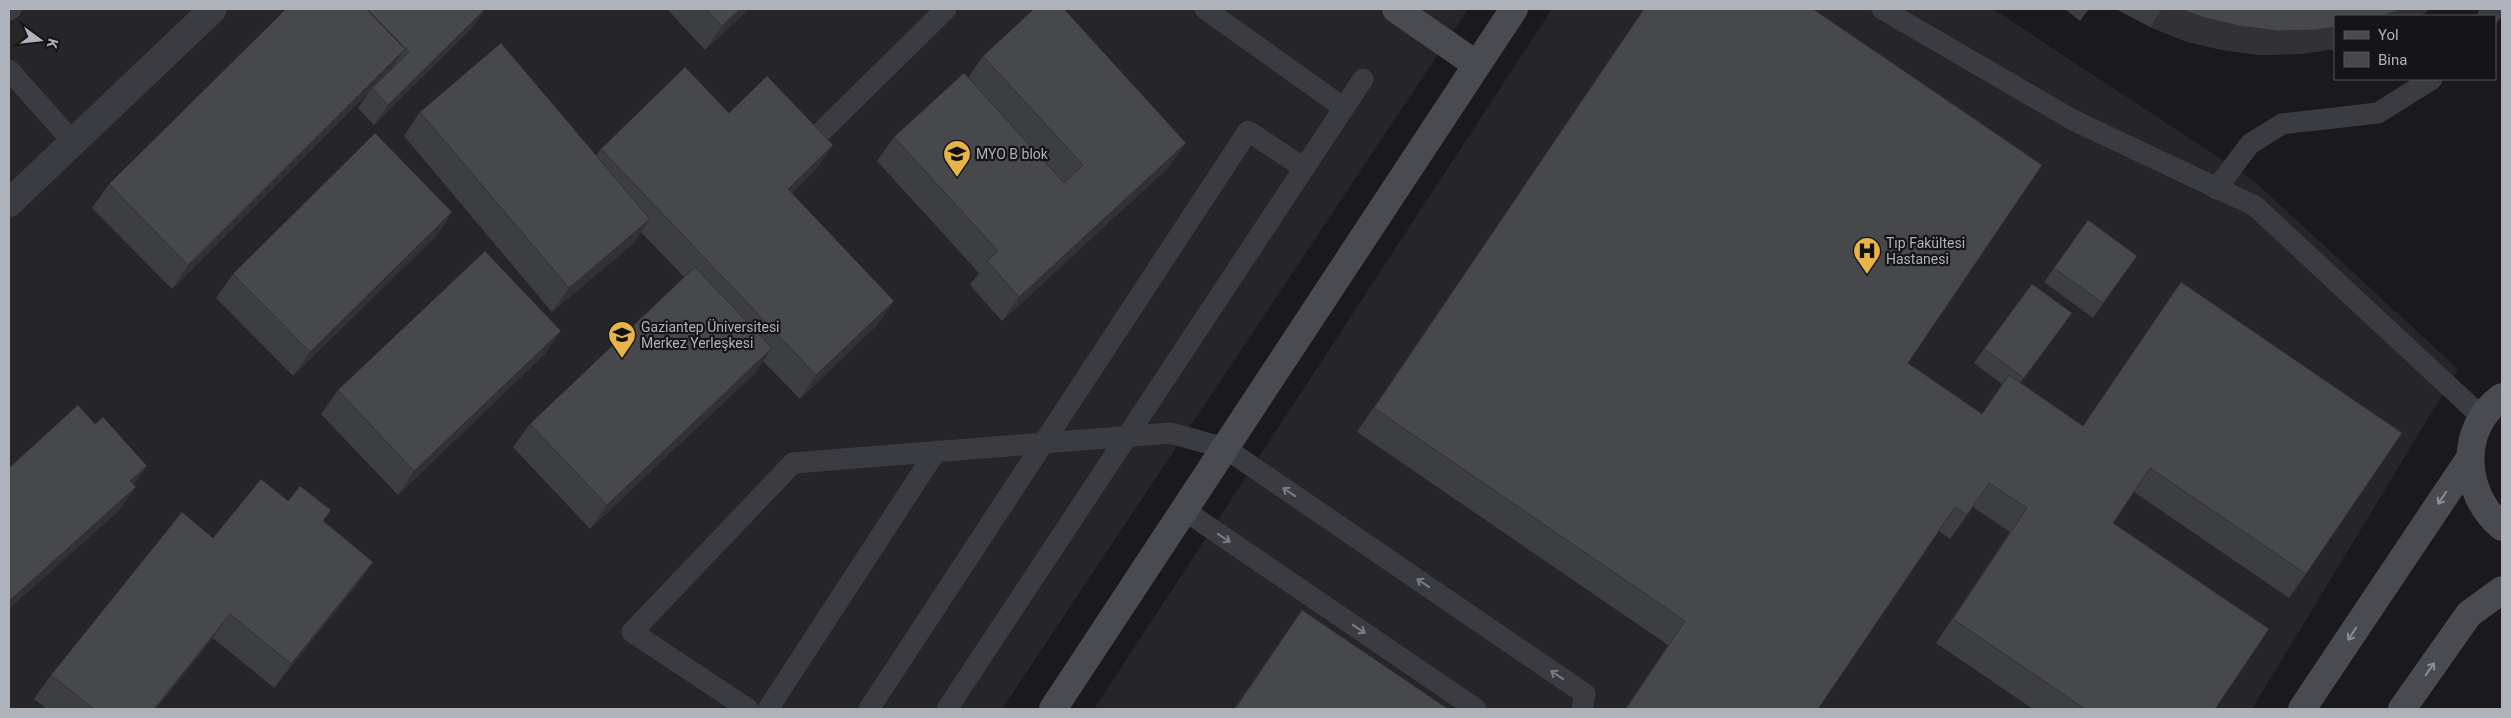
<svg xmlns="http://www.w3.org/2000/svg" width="2511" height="718" font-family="Roboto,sans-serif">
<rect width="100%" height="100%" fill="#1a1a1c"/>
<path fill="#262629" d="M9,9h1459l-466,700h-993z
M1552,9h441l260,171 205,189 -206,340h-1158z"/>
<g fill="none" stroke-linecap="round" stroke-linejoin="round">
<path stroke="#3b3c41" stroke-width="21" d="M1205,9l139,99
M1882,9l191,111 182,86 228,212
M9,10l2,-1
M2488,16l7,-7
M9,70l64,72
M819,134l127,-125
M2216,189l34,-45 32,-20 96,-11 54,-34
M1184,510l292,199
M748,709l-116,-77 161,-169 377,-30 55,15 360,246 -3,15
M768,709l168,-258
M869,709l379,-578 56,37
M947,709l416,-630"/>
<path stroke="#3b3c41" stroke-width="28" d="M9,203l204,-194"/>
<path stroke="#4a4b51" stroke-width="28" d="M1396,9l81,56 37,-56
M2502,397c-45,32 -39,98 0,130
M1053,709l424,-644
M2302,709l168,-251
M2402,709l67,-95 33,-24"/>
</g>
<path fill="#3d3e41" d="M485,9l-14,20 -97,96 -16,-17 10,-15 -196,196 -80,-81 17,-24z
M667,9h82l-44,41z
M1644,9h169l95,354 74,51 20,-30 -28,-21 10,-14 88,-36 -52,70 63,43 98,-144 125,292 -17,24 -155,-106 -21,31 102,186h-182l-97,-66 74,-111 -37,-25 -23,32 -11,-8 -121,178h-193l43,-64 -311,-213z
M2065,9h24l-9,12z
M2116,9h315l-12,7h-84v33l-36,5 -38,1 -39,-5 -37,-9 -35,-14z
M983,56l186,111 -167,154 -32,-36 9,-12 -102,-112 17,-24 74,-59z
M420,112l176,43 5,-6 128,-36 104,32 -17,24 -24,24 85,132 -77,74 -37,-38 -7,11 -166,157 -77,-82 17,-23 154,-147 -43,-45 -7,11 -82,69 -148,-176z
M452,212l-16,24 -143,140 -77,-78 17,-24z
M2088,220l49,36 -44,62 -49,-36z
M544,355l-146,140 -77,-81 17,-24z
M288,501l36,20 49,41 -17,24 -82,102 -61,-50 -57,71h-109l-13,-10 17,-24 162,-137z
M1302,610l146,99h-214z"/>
<path fill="#323235" d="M485,9l-14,20 -97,96 14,-20z
M740,9h9l-44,41 17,-24z
M2162,9h18l155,18v22l-36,5 -38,1 -39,-5 -37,-9 -35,-14z
M2402,9h29l-12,7h-38z
M405,49l-16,24 -17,15 -4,5 -196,196 16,-24z
M1186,143l-17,24 -167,154 17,-24z
M833,145l-17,24 -45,44 17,-24z
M452,212l-16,24 -143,140 17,-24z
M650,219l-16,24 -82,69 17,-24z
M894,301l-17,24 -77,74 16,-24z
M561,331l-17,24 -146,140 16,-24z
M772,348l-16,24 -166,157 17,-24z
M147,466l-17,24v-9z
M136,487l-17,24 -110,98v-8z
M373,562l-17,24 -82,102 17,-24z
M230,614l-17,24 -57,71h-2z"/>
<path fill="#47484c" stroke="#323235" d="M286,9h80l39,40 -217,216 -79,-81z
M367,9h118l-97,96 -16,-17 37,-36z
M706,9h34l-18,17z
M1034,9h30l122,134 -167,154 -32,-36 11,-10 -104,-114 70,-64 100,110 19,-18 -100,-109z
M1644,9h169l229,156 -134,198 74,51 27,-39 74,51 98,-144 221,151 -96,141 -156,-106 -37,55 156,106 -54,80h-130l-132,-90 74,-111 -38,-25 -22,32 -12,-8 -137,202h-192l59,-88 -311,-213z
M2180,9h222l-11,4 -10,3h-46v11l-19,3 -38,1 -39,-5 -37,-9z
M501,43l149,176 -81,69 -149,-176z
M685,67l44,46 38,-37 66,69 -45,44 106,112 -78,74 -215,-226z
M375,133l77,79 -142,140 -77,-78z
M2088,220l49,36 -34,47 -49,-35z
M485,251l76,80 -147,140 -76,-81z
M695,267l77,81 -165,157 -77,-81z
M2032,284l40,29 -48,65 -40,-29z
M78,405l17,19 8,-7 44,49 -17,15 6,6 -127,114v-133z
M261,479l27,22 12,-15 31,24 -8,11 50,41 -82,102 -61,-50 -76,95h-60l-43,-34 131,-163 31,26z
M1302,610l146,99h-213z"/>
<defs><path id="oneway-shaft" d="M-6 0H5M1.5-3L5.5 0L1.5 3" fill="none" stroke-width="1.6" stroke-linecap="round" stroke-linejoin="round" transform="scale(1.25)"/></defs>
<g stroke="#7a7d84">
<use href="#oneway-shaft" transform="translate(1289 492) rotate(-146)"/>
<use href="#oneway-shaft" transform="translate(1224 538) rotate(34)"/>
<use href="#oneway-shaft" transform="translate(1423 583) rotate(-146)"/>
<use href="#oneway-shaft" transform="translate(1359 629) rotate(34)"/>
<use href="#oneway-shaft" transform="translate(1557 675) rotate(-146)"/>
</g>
<g stroke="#8b8e96">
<use href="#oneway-shaft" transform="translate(2442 498) rotate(124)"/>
<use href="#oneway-shaft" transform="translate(2352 634) rotate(123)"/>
<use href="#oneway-shaft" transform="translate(2430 669) rotate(-55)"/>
</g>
<defs>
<symbol id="university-pin" viewBox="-11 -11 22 30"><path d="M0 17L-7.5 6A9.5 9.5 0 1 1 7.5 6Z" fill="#e8b446" stroke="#151517"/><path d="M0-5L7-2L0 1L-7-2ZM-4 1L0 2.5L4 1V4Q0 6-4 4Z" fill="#111"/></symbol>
<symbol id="hospital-pin" viewBox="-11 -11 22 30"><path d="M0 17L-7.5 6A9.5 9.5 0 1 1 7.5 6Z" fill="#e8b446" stroke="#151517"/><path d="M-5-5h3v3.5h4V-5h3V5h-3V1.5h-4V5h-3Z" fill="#111"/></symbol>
</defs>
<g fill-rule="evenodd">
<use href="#university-pin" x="941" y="138" width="32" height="43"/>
<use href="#hospital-pin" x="1851" y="235" width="32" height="43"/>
<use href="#university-pin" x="606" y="319" width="32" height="43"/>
</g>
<g text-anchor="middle" stroke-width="4.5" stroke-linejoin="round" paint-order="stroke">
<g font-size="14" fill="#aeb2bb" stroke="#151517" text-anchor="start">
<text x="976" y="159">MYO B blok</text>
<text x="1886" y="248">Tıp Fakültesi<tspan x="1886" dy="16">Hastanesi</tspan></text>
<text x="641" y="332">Gaziantep Üniversitesi<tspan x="641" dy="16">Merkez Yerleşkesi</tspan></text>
</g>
</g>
<rect width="2511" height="718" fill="none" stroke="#aeb2bb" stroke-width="20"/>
<rect x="2334" y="15" width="162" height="65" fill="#151517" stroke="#525459"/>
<rect x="2344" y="31" width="25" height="8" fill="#4a4b51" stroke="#525459"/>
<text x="2378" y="40" font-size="15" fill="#aeb2bb">Yol</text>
<rect x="2344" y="52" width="25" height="15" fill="#47484c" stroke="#525459"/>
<text x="2378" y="65" font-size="15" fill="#aeb2bb">Bina</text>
<g transform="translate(40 40) rotate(105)" stroke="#151517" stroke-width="4" paint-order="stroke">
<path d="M0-4L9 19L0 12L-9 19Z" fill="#aeb2bb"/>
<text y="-8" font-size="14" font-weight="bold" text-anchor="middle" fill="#aeb2bb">K</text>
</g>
</svg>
